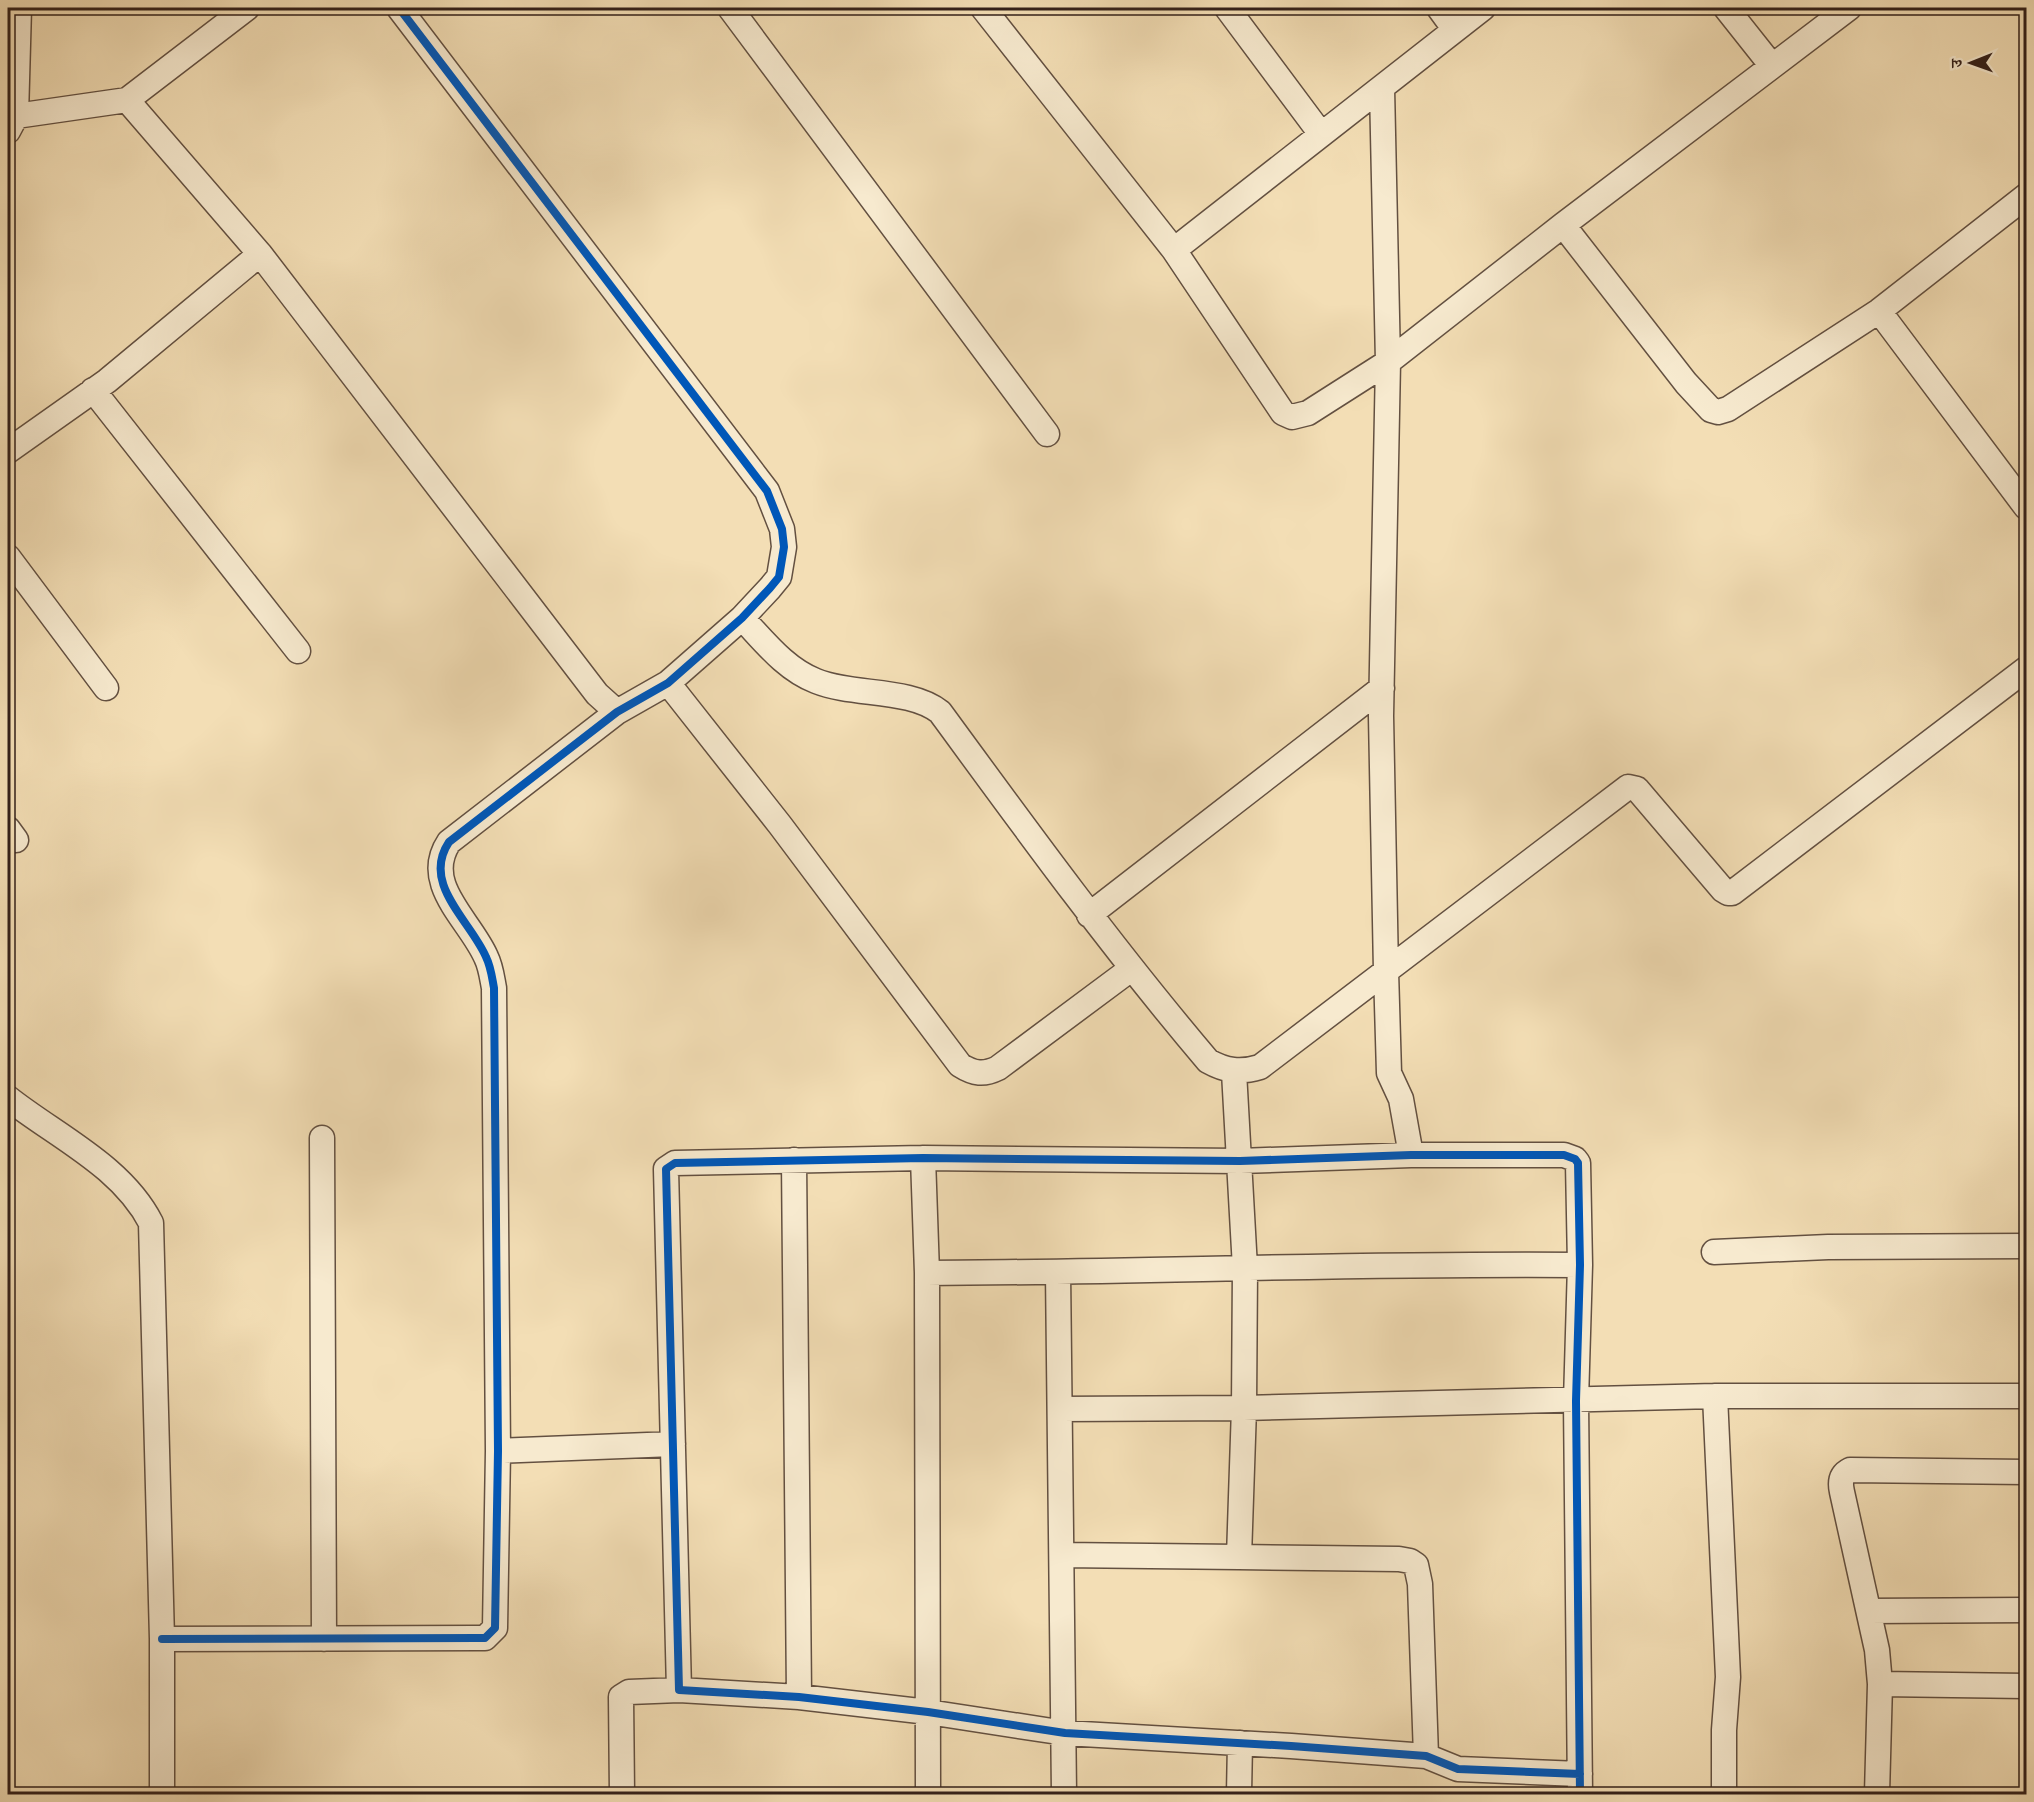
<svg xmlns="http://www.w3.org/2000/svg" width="2034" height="1802" font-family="'Libre Bodoni','Noto Serif Devanagari',serif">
<rect width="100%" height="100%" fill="#f3deb5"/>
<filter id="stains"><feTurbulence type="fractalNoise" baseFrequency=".00333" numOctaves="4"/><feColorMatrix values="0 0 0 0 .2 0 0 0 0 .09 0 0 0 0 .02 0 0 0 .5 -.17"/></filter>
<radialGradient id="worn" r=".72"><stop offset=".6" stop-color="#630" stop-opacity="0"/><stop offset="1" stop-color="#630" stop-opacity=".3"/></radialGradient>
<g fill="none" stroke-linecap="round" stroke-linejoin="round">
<defs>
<path id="minor" d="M730,8l317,426
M983,8l191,242 109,163 9,4 16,-4 80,-51 175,-137 286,-217
M1227,8l94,126
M1439,8l16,22
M1726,8l46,58
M1382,88l6,274 -7,354 5,255 3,102 12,26 10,56
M127,100l133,154 337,440 20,18
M16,116l111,-16 120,-92
M8,131l8,-15 3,-108
M1563,225l123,158 25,27 7,2 10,-3 151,-98 147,-115
M1174,250l309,-242
M1879,311l147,196
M93,390l205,261
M8,451l99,-70 153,-127
M8,557l98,131
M742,618c22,23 43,51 74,63 37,15 94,7 124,31 87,119 173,237 268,349 18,10 32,12 52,6l368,-280 9,2 86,101 5,3h4l294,-224
M668,683l112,142 180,240c14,9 24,10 38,3l133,-99
M8,829l8,11
M1089,915l293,-227
M1234,1072l11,196 -1,140 -5,149 160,2 11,2 6,4 4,19 6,172
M8,1098c48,38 114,68 143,125l11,416v155
M322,1138l2,501
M923,1158l4,115 1,521
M794,1160l5,537
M1714,1252l114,-5 198,-1
M1058,1272l6,522
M927,1273c218,-1 436,-10 653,-8
M1715,1396l13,281 -4,53v64
M1060,1409l184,-1 471,-12h311
M498,1451l175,-7
M1062,1555l177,2
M1869,1611l157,-1
M162,1639l315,-1h8l10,-10 3,-177 -4,-463c-2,-10 -3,-21 -8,-31 -16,-37 -65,-73 -37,-115l168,-130 51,-29 74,-65 28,-30 9,-11 5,-30 -2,-18 -15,-38 -368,-483
M1880,1684l146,2
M1580,1774l-122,-5 -32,-13 -135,-10 -226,-13 -137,-21 -129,-15 -120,-7 -13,-521 9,-6 248,-5 317,3 171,-6h153l11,4 3,4 2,102 -4,136 4,393
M622,1794l-1,-97 8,-5 50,-2
M1239,1794l1,-51
M1877,1794l3,-110 -3,-34 -35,-158c-2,-9 -2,-17 8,-22l176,2"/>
</defs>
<use href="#minor" stroke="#635041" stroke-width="27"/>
<use href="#minor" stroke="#f7eacf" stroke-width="24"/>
<defs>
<path id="cycleway" d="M162,1639l315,-1h8l10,-10 3,-177 -4,-463c-2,-10 -3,-21 -8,-31 -16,-37 -65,-73 -37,-115l168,-130 51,-29 74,-65 28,-30 9,-11 5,-30 -2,-18 -15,-38 -368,-483
M1580,1774l-122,-5 -32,-13 -135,-10 -226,-13 -137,-21 -129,-15 -120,-7 -13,-521 9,-6 248,-5 317,3 171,-6h153l11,4 3,4 2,102 -4,136 4,393"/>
</defs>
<use href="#cycleway" stroke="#f7eacf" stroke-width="11"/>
<use href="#cycleway" stroke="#0057b8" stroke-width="8"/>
</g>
<rect width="2034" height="1802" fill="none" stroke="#f3deb5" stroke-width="30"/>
<rect x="9" y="9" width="2016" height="1784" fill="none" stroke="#33201a" stroke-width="3"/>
<rect x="15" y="15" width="2004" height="1772" fill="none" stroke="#33201a" stroke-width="1.5"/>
<g transform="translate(1971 63) rotate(269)" stroke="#f7eacf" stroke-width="4.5" paint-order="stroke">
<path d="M0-4.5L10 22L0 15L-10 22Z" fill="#33201a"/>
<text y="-9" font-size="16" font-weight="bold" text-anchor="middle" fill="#33201a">उ</text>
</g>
<rect width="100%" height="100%" filter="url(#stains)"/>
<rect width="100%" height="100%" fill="url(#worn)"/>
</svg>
